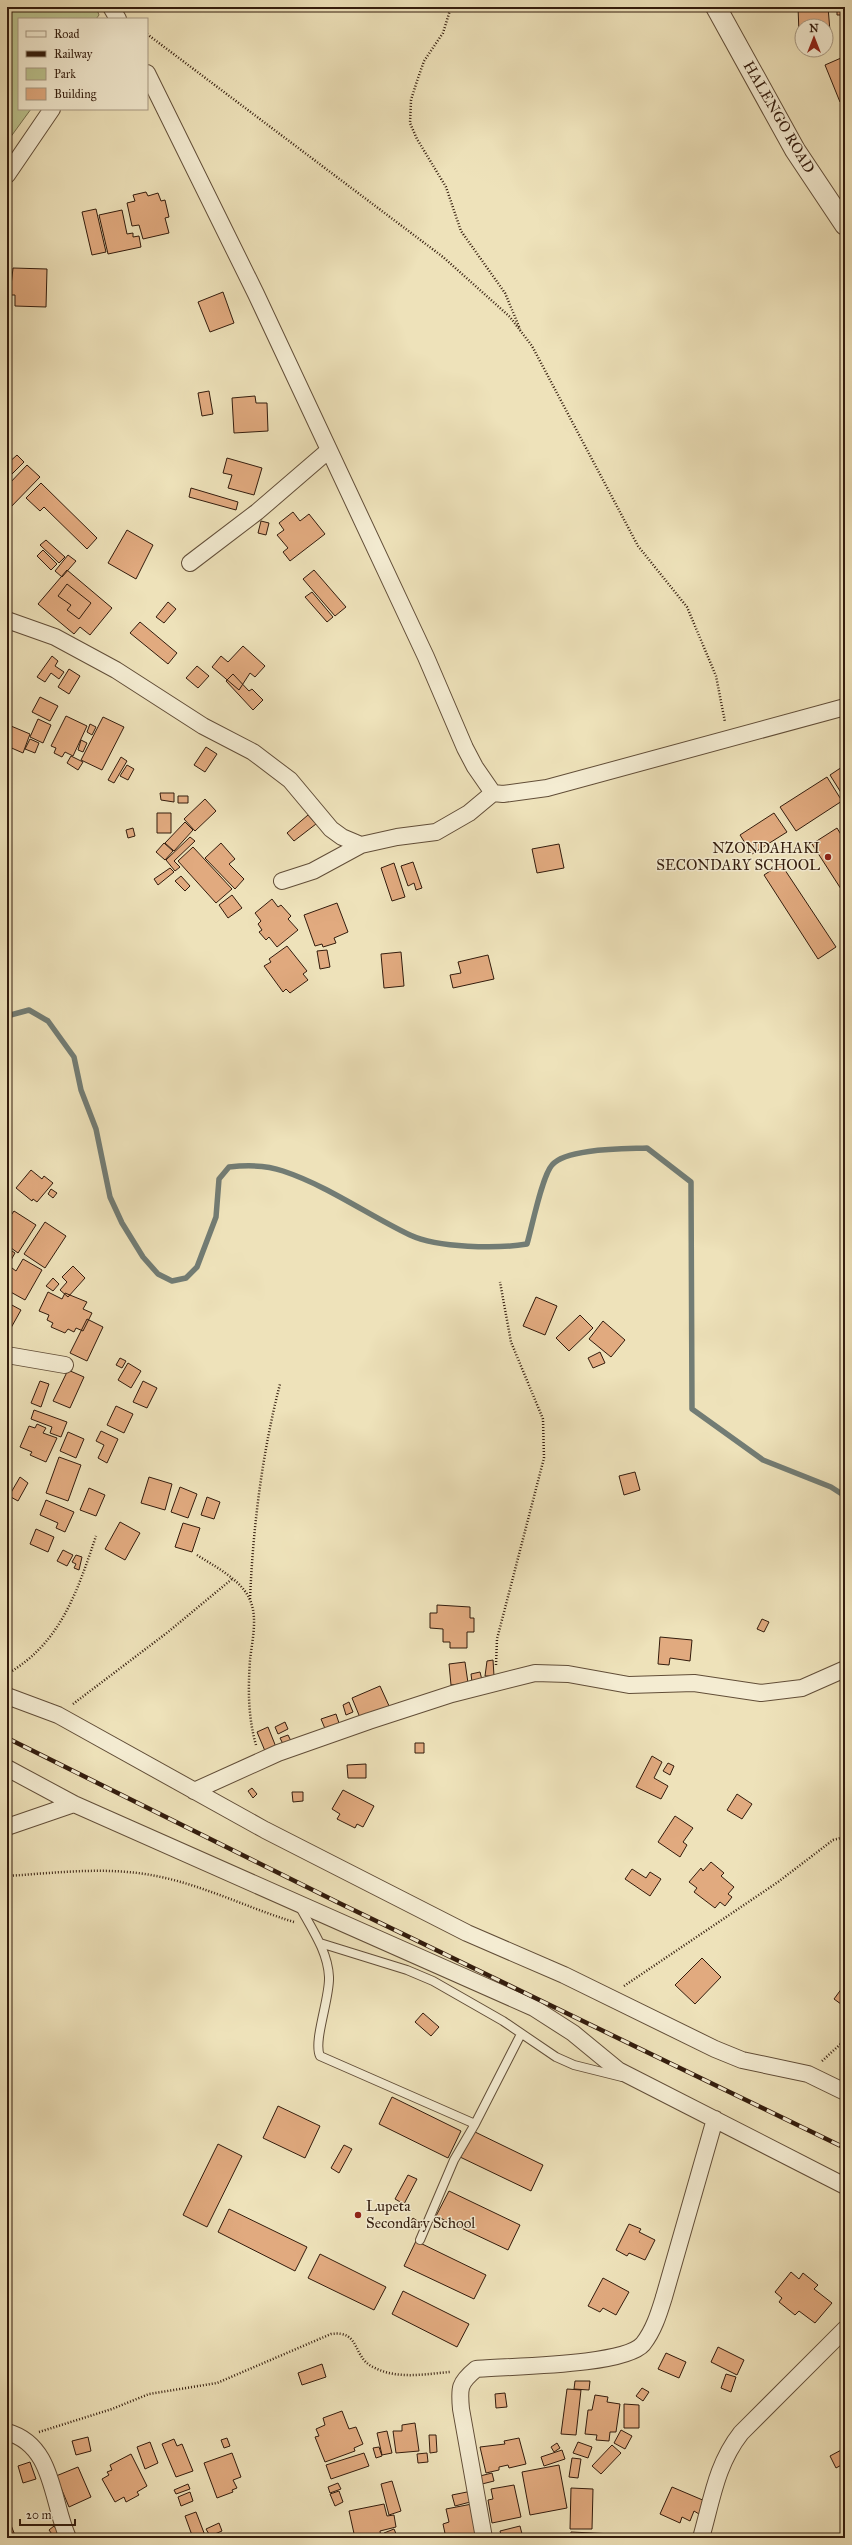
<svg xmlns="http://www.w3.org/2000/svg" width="852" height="2545" font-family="'IM FELL Great Primer',serif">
<rect width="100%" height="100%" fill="#eee2ba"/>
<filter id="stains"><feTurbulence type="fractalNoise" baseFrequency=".005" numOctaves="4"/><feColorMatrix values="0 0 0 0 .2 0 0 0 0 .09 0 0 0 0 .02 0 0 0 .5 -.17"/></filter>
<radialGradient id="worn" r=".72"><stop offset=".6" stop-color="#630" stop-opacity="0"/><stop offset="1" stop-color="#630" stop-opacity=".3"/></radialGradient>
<path fill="#bbc38e" stroke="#77704e" d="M7,7h89l3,8 -3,4h-77v90h12l-24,33z"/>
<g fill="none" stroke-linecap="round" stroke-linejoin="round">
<path stroke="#727c74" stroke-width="5.5" d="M7,1016l22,-6 19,11 26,36 7,33 15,39 14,68 12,26 21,34 15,17 14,7 14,-3 11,-11 19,-50 3,-38 10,-12c18,-2 37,-2 54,4 45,15 85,44 127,64 28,13 87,14 117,9 5,-17 15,-68 25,-79 14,-17 73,-16 95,-17l44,34 1,227 71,51 68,27 14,9"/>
</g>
<path fill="#e1aa7f" stroke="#331c0d" d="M798,7h30l2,24 -4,1v-6h-24v7h-3z
M837,8h8v7h-8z
M841,58l4,9v33l-5,2 -15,-37z
M146,192l2,4 10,-3 3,8 4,-1 4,17 -4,1 4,15 -26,6 -4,-14 -7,1 -5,-23 8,-2 -2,-6z
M96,209l10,43 -14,3 -10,-43z
M122,210l5,24 6,-1v4l6,-1 2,11 -33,7 -9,-39z
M13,268l34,1 -1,38 -31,-1v-11h-5z
M223,292l11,31 -24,9 -12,-30z
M209,391l4,23 -11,2 -4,-23z
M255,396l1,7h11l1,28 -34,2 -2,-35z
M17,455l7,7 -17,17v-15z
M227,458l35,10 -8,27 -26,-7 4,-13 -9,-2z
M27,465l13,12 -33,34v-25z
M41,483l56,55 -10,11 -43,-42 -4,4 -14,-13z
M191,488l47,14 -2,8 -47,-13z
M293,512l7,9 9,-7 16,20 -35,27 -7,-9 5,-4 -11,-13 7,-5 -5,-7z
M261,521l8,2 -3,12 -8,-2z
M127,530l26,15 -17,34 -28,-16z
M46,540l19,17 -6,6 -19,-18z
M43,550l14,14 -6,6 -14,-14z
M68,555l8,6 -14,16 -7,-6z
M67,570l45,38 -22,27 -10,-8 -6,7 -36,-30z
M314,570l32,37 -11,9 -32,-37z
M67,584l24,19 -12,16 -12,-9 4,-5 -13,-9z
M312,592l21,25 -6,5 -22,-25z
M168,602l8,7 -12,14 -8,-6z
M140,622l37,31 -9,11 -38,-31z
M243,646l22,20 -10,11 -5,-4 -11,17 -27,-23 9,-11 7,6z
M52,656l6,5 -3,5 9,6 -5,7 -8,-6 -6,9 -8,-5z
M197,666l12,10 -11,12 -12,-10z
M69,669l11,7 -11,18 -11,-7z
M233,674l16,17 3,-2 11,11 -10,10 -27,-29z
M40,697l18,9 -8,15 -18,-9z
M66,716l21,10 -14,30 -8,-4 -3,5 -8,-4 2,-5 -5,-2z
M103,717l21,10 -22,43 -21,-10z
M38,719l13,6 -8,18 -13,-6z
M90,724l6,3 -4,8 -5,-3z
M11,726l19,8 -7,19 -16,-7v-9z
M30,739l9,4 -4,10 -10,-4z
M81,740l6,3 -4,9 -5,-2z
M206,747l11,7 -12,18 -11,-7z
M71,756l12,6 -5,8 -11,-7z
M121,757l6,4 -13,22 -6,-3z
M127,765l7,4 -6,11 -8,-4z
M845,765v34l-15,-24z
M827,777l15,24 -46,30 -16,-24z
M160,793h14v9l-13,-2z
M178,796h10v7h-10z
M205,799l11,12 -21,20 -11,-12z
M157,813h14v20h-14z
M774,813l13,19 -35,22 -12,-19z
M308,815l8,9 -22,17 -7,-8z
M185,822l8,8 -19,21 -9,-8z
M133,828l2,8 -7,2 -2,-8z
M837,828l8,13v45l-4,3 -29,-45z
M190,837l5,4 -21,20 6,6 -5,4 -9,-11z
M164,843l9,8 -8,9 -9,-8z
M221,843l14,16 -6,5 15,15 -9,10 -30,-31z
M559,844l5,24 -27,5 -5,-24z
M193,847l39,42 -16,14 -38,-42z
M413,862l9,26 -6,2 -2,-7 -6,3 -7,-20z
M394,863l11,34 -13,4 -11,-33z
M781,864l55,83 -18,12 -54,-84z
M170,868l4,4 -16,13 -4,-6z
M181,876l9,10 -5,5 -10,-10z
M232,895l10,13 -14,10 -9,-13z
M272,899l6,8 3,-2 10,11 -3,3 10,11 -21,17 -8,-10 -3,3 -7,-8 3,-2 -4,-6 3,-3 -6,-8z
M337,903l11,29 -14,6 2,5 -13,4 -1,-3 -7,2 -11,-31z
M287,946l20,25 -4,3 5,6 -18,13 -4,-4 -3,3 -19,-26 7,-4 -2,-3z
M327,950l3,17 -10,2 -3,-18z
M401,952l3,34 -20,2 -3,-34z
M488,955l6,24 -41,9 -3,-13 11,-2 -3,-11z
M31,1170l11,9 2,-3 9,7 -16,19 -4,-3 -1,2 -16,-13z
M51,1189l6,4 -4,5 -5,-4z
M14,1211l22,14 -18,28 -11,-8v-24z
M45,1222l21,14 -21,32 -21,-14z
M9,1249l6,4 -4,7 -4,-3z
M23,1259l19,11 -17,30 -18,-10 3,-7 -3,-1v-6l5,-8 4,3z
M73,1266l12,12 -17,19 -8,-7 7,-8 -5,-5z
M53,1278l6,6 -6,7 -7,-5z
M48,1292l14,7 3,-6 22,9 -4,7 9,4 -9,18 -7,-3 -2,4 -6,-3 -3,4 -14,-6 2,-4 -6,-3 2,-5 -10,-4z
M536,1297l21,9 -12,29 -22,-9z
M10,1304l11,6 -14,25v-26z
M580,1315l13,13 -24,23 -13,-13z
M87,1319l16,8 -16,34 -17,-8z
M603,1321l22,19 -14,17 -22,-18z
M600,1352l5,11 -12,5 -5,-10z
M120,1358l6,3 -4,7 -6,-3z
M128,1363l13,8 -10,17 -13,-8z
M68,1370l16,7 -14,31 -17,-7z
M40,1381l9,3 -8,23 -10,-4z
M143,1381l14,7 -10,20 -14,-6z
M116,1406l17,8 -9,19 -17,-8z
M34,1410l33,12 -6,15 -11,-4 2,-6 -21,-8z
M37,1424l9,4 -3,5 14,5 -11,24 -16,-7 2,-3 -12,-5 9,-21 6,2z
M101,1431l17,8 -11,24 -9,-5 6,-13 -8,-4z
M68,1432l16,7 -8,19 -16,-7z
M59,1457l22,8 -13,36 -22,-8z
M635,1472l5,18 -16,5 -5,-19z
M20,1477l8,6 -10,18 -9,-5z
M149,1477l23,7 -7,26 -24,-7z
M180,1487l17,7 -9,24 -17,-6z
M89,1488l16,7 -9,21 -16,-6z
M207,1497l13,5 -6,17 -13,-4z
M46,1500l28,12 -9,20 -9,-4 2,-5 -18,-8z
M120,1522l20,11 -15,27 -20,-11z
M183,1523l17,5 -8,24 -17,-5z
M36,1529l18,8 -6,15 -18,-8z
M63,1550l10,5 -6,11 -10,-5z
M76,1555l6,2 -3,13 -5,-2 2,-4 -4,-2z
M437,1605l33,2v11h4v14h-7v16h-17v-6h-7v-13l-13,-1v-15h7z
M762,1619l7,3 -5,10 -7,-3z
M660,1637l32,3 -2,21 -20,-3 -1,7 -11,-1z
M493,1660l1,16h-9l2,-15z
M465,1662l3,21 -17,2 -2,-21z
M480,1672l2,8 -10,2 -1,-8z
M380,1686l10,22 -29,12 -9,-22z
M349,1702l4,10 -7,3 -3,-10z
M336,1714l4,12 -14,5 -5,-12z
M285,1722l3,7 -10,5 -3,-7z
M268,1727l8,20 -11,4 -8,-19z
M288,1735l3,6 -8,3 -3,-6z
M415,1743h9v10h-9z
M652,1756l10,6 -8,16 14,8 -7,13 -25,-12z
M668,1763l6,3 -4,9 -7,-4z
M366,1764v14h-18l-1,-13z
M252,1788l5,6 -4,4 -5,-7z
M343,1790l31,16 -11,21 -6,-3 -2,4 -18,-9 3,-5 -8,-5z
M292,1792h11v9l-10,1z
M737,1794l15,10 -10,15 -15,-9z
M7,1803h3l-1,12h-2z
M675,1816l18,12 -10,14 4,3 -7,12 -22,-15z
M711,1862l13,11 -3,3 13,11 -6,7 4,3 -7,9 -5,-4 -5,6 -21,-16 3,-4 -8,-6 12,-14 2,3z
M632,1869l14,9 4,-6 11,7 -11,17 -25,-17z
M702,1958l19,19 -26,27 -20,-19z
M845,1984v23l-11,-8z
M423,2013l16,14 -8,9 -16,-14z
M392,2097l69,34 -13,27 -69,-34z
M278,2106l42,20 -15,32 -42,-20z
M473,2131l70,34 -12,26 -71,-34z
M218,2144l24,12 -35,71 -24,-12z
M344,2145l8,4 -13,24 -8,-5z
M408,2175l9,4 -13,25 -9,-5z
M449,2191l71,34 -12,25 -72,-34z
M229,2209l78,38 -12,24 -77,-39z
M413,2218l6,4 -5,7 -6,-3z
M629,2224l12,5 -2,3 16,8 -10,20 -16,-7 -2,3 -11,-6z
M416,2241l70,34 -12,24 -70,-33z
M320,2254l66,33 -12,23 -66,-32z
M791,2272l8,7 4,-6 15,12 -4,4 18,14 -17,20 -16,-12 -4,4 -16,-13 3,-4 -7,-6z
M603,2278l26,14 -13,23 -13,-7 -3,4 -12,-6z
M403,2291l66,33 -12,23 -65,-33z
M718,2347l26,13 -7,15 -26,-13z
M666,2353l20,9 -7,16 -21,-9z
M322,2364l4,13 -24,8 -4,-12z
M726,2374l10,3 -5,15 -10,-4z
M575,2381h15l-1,9 -15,-1z
M642,2388l7,4 -6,9 -7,-5z
M567,2389l14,1 -5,45 -15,-1z
M505,2393l2,14 -11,1 -1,-14z
M595,2395l13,2 -1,5 13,2 -4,28h-6l-1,9 -13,-1 1,-5 -12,-1 3,-24h4z
M624,2404l15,1v23h-15z
M342,2411l7,18 7,-2 7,17 -9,4 1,3 -30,11 -10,-25 4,-1 -3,-7 9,-4 -2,-7z
M415,2423l4,28 -23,2 -3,-22h9v-6z
M621,2430l11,6 -7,13 -11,-6z
M387,2431l5,22 -10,2 -5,-22z
M429,2435h7l1,17 -7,1z
M88,2437l3,14 -15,4 -4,-14z
M227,2438l3,8 -6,2 -3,-8z
M519,2438l7,26 -17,4 -1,-3 -9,2v3l-13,3 -6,-26 25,-3 -1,-3z
M174,2439l3,7 5,-2 11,27 -17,6 -14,-33z
M150,2442l8,21 -13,6 -8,-22z
M578,2442l14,5 -4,11 -15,-5z
M557,2443l3,5 -6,4 -3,-5z
M612,2445l9,8 -20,21 -9,-8z
M379,2447l3,9 -6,2 -3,-10z
M845,2448v15l-9,5 -6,-12z
M562,2450l3,9 -21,7 -3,-9z
M232,2453l9,24 -8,3 4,8 -5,2 1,2 -16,6 -13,-35z
M364,2453l5,13 -38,13 -5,-14z
M427,2453l1,9 -10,1 -1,-9z
M131,2454l16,32 -10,6 2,3 -13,7 -2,-5 -9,5 -13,-23 7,-4 -2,-3 5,-2 -2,-5z
M572,2458l9,1 -3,19 -9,-1z
M30,2462l6,17 -13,4 -5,-17z
M559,2465l8,43 -37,7 -8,-43z
M78,2467l13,30 -22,10 -13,-31z
M492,2473l2,8 -12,3 -2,-8z
M392,2481l9,30 -12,4 -8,-31z
M338,2483l3,6 -11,4 -2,-6z
M188,2484l2,5 -14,5 -2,-4z
M514,2485l7,32 -29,6 -4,-23 5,-1 -2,-10z
M672,2487l33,14 -6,13 -5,-3 -4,10 -8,-4 -2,6 -20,-9z
M571,2488l22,1 -1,40h-22z
M339,2491l4,11 -8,4 -5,-12z
M472,2491l2,10 -19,5 -3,-11z
M190,2492l3,9 -12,5 -3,-9z
M384,2504l3,12 7,-1 2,12 -16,4 1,7h-26l-6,-27z
M472,2504l6,29 -32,5 -3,-14 6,-2 -3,-13z
M196,2512l10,26h-13l-8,-22z
M7,2520h2l7,18h-9z
M219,2523l3,8 -12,5 -4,-7z
M54,2526l5,7 -5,4 -5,-7z
M520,2526l3,12h-21l-2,-7z
M394,2529l3,7 -11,2 -2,-5z
M571,2532l43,2v4h-44z"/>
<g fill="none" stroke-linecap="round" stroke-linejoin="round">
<defs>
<path id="service" d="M300,1907c12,22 28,45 29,70 1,21 -16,64 -9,79l155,68
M320,1943l87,27 26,11 70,40 53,36 18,8 48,12
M420,2240l34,-80 21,-36 46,-90"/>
<path id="minor" d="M111,7l7,12
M147,73l109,221 170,363 39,91 10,19 18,26 10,1 44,-6 298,-81
M7,175l45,-66
M190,563l67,-51 72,-62
M7,620l48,17 61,33 87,56 50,26 37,28 41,49 11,8 19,8
M282,881l31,-10 48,-26 36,-8 39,-5 33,-19 24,-20
M7,1355l58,10
M7,1696l51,19 207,115 202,103 97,42 151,74 27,11 66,14 37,18
M7,1768l67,36 460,204 39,25 45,37 227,116
M194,1791l84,-38 91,-32 83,-27 83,-21 33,1 61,11 65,-2 67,10 41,-5 43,-19
M7,1827l67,-23
M7,2432c47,13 44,68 61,106
M484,2538l-23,-129c-2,-21 -2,-26 15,-40 33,-3 148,-3 167,-25 11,-14 16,-31 21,-47l51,-178
M701,2538c11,-38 15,-73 40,-105l104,-104"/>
<path id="tertiary" d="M716,7l79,143 50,75"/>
</defs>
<use href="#service" stroke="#624e38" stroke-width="10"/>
<use href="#minor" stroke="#624e38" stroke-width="18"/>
<use href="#tertiary" stroke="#624e38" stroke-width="22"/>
<path stroke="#331c0d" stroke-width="2.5" stroke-dasharray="1 2" stroke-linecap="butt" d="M451,7l-8,26 -19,28 -7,20 -6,19 -1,23 7,16 29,48 15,44 44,62 15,36
M147,34l296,223 67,60 22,29 106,200 49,61 29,69 9,46
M197,1555c17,11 45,25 53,45 8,18 2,41 0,60 -2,29 -2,57 6,85
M250,1599c3,-72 12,-145 30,-215
M496,1665l1,-26 47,-181 -1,-39 -32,-77 -11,-60
M7,1674c54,-31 70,-82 89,-138
M73,1704l95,-72 64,-53
M7,1876c48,-3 101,-10 149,0 47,9 92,32 138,46
M624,1986l154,-104 55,-42 12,-3
M822,2061l23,-21
M39,2432l73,-23 37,-15 68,-11 114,-49c30,-4 21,23 42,33 24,13 52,7 77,5"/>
<use href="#service" stroke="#f4ecd2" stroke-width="8"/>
<use href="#minor" stroke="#f4ecd2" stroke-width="16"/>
<use href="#tertiary" stroke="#f4ecd2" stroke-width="20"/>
<defs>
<path id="rail" d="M7,1738l330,164 508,246"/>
</defs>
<use href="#rail" stroke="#331c0d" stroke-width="4.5"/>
<use href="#rail" stroke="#f4ecd2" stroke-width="3" stroke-dasharray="9" stroke-linecap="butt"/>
</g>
<g fill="#8f2418" stroke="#f4ecd2" stroke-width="1.5">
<circle cx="828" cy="857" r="4"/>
<circle cx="358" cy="2215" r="4"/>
</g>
<g text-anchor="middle" stroke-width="3" stroke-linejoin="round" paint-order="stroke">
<g font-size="15" fill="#331c0d" stroke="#f4ecd2">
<text transform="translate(779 117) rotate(60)" y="5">HALENGO ROAD</text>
</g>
<g font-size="15" fill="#331c0d" stroke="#f4ecd2" text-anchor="end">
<text x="820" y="853">NZONDAHAKI<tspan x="820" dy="17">SECONDARY SCHOOL</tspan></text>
<text x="366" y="2211" text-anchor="start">Lupeta<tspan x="366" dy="17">Secondary School</tspan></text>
</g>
</g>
<rect width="852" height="2545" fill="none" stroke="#eee2ba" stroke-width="24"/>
<rect x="8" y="8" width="836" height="2529" fill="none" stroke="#331c0d" stroke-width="2"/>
<rect x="12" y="12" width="828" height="2521" fill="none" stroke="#331c0d"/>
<rect x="18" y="18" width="130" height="92" fill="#f4ecd2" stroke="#a79983"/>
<rect x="26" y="31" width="20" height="6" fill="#f4ecd2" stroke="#a79983"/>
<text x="54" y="38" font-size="12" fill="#331c0d">Road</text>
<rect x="26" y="51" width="20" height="6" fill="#331c0d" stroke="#a79983"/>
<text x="54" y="58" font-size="12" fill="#331c0d">Railway</text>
<rect x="26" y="68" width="20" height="12" fill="#bbc38e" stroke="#a79983"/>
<text x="54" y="78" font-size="12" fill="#331c0d">Park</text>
<rect x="26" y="88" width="20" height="12" fill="#e1aa7f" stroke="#a79983"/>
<text x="54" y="98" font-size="12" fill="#331c0d">Building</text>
<g transform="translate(814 38)"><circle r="19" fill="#f4ecd2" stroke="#a79983"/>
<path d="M0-3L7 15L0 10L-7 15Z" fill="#8f2418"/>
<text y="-6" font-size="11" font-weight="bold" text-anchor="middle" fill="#331c0d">N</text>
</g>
<path d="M20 2519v6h55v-6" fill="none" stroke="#331c0d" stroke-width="2"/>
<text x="26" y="2519" font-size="12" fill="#331c0d" stroke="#f4ecd2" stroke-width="3" paint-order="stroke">20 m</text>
<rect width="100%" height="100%" filter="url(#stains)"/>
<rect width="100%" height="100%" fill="url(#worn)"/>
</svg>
